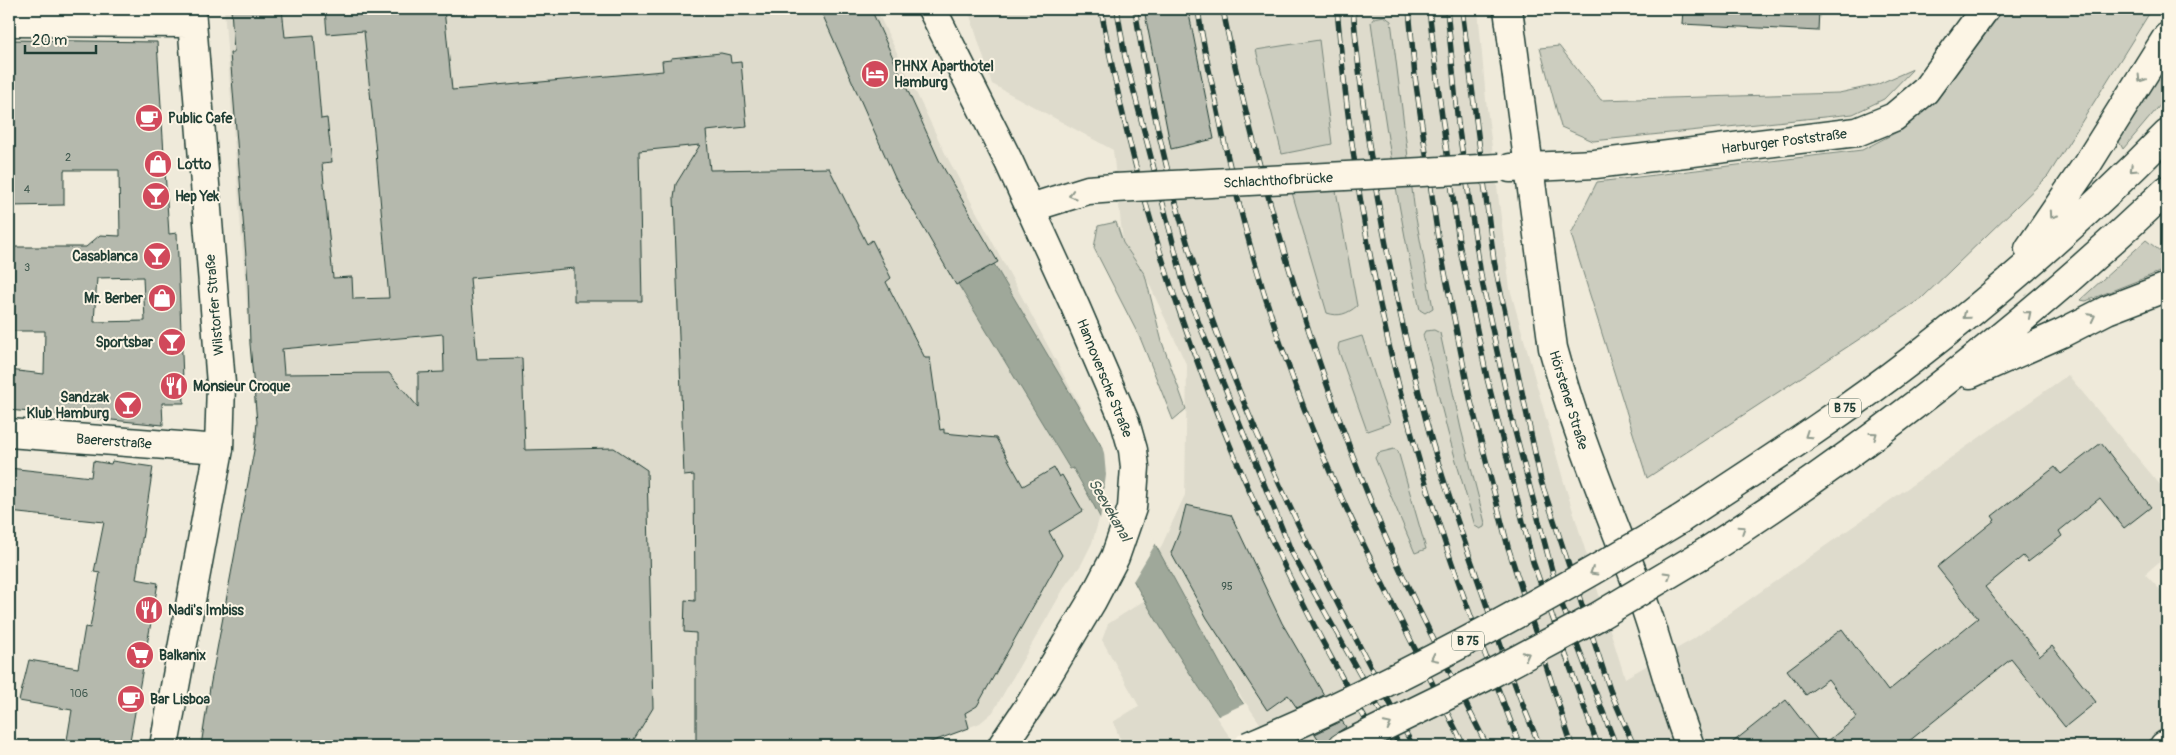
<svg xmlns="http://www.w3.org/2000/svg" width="2176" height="755" font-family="Pangolin,sans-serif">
<rect width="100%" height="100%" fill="#efeada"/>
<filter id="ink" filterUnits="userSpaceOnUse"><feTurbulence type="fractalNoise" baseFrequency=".02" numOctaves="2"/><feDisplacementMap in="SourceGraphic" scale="10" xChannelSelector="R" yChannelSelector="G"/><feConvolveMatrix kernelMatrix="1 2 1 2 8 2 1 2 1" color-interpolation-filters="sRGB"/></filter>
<g filter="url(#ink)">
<path fill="#dedbcc" d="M224,9h652l69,144 157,294 3,17 -2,42 -11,37 -11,22 -14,18 -74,129 -13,11 -59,23h-722l53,-286 4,-36z
M968,9h510l8,91 24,189 53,190 62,199 67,-38 376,-265 99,118v62l-22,19 22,23v149h-895l-117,-186 30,-65 2,-129 -42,-91 -22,-32 -10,-93 -121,-66z
M1145,600l58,94 37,52h-117l-10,-24 26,-16 -37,-66 6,-16z"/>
<path fill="#cccdbf" stroke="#76857a" d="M2004,9h148l-104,167 -126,122 -275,180 -76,-244 26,-52 265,-32 39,-20 36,-30z
M1384,16l7,5 24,192 18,95 -8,5 -5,-3c-21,-95 -36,-192 -49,-288l3,-4z
M1319,40l13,104 -50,10 -26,-104z
M1559,46l42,54 238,-7 37,-8 37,-16 -29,30 -31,15 -260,27 -32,-14 -21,-79z
M2167,60v37l-44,52 -6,-11z
M1335,185l22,121c-10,8 -18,11 -30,7l-36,-124z
M1116,222l7,21 22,32 17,67 24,67 -13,11 -32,-80 -47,-92 4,-22z
M2146,240l14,11 7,-7v25l-81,32 -6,-1z
M1434,330l6,3 21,96 24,94 -1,4 -4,2 -5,-3 -27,-93 -25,-98 2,-4z
M1362,336l28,87 -23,8 -29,-82 1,-6z
M1394,449l4,2 28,98 -11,4 -40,-95 3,-5z"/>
<path fill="#9fa89a" stroke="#6c7d71" d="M994,264l108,183 136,249 35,50h-33c-37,-51 -71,-103 -102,-157 -22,-40 -42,-82 -65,-121l-3,1 -112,-185z"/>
<path fill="#efeada" d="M1098,435l58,108 -24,40 -32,-63 6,-45 -2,-22z
M1246,703l29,42 -39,1 -20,-29z"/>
<path fill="#b5b9ad" stroke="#1f3d34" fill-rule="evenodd" d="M231,9h51l3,28 29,-2 7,84 6,-1 5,44 -10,1 11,115 19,-1 1,22 36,-1 -13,-146 -12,-121 -37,3 -2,-25h119l8,81 211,-19 -1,-10 9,-1v-2l50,-5 9,2 1,8 10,-1 6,65 -41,4 4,39 119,-2 38,76 5,-4 19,38 -5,4 39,76h5l10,72 4,-1v4l52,5 27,48 31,-18 5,9 3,-2 21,36 -34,21 13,23 -85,151 -12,7 4,15 -49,18h-224v-113l-12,-1 1,-32 10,1 -1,-126 -10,1 -10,-279 2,-13 24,-39 -61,6 3,150h-68v-33l-104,10 7,81 45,-1 3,92 89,-2 33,22 6,238 -23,38h-429l9,-59 45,-242 2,-23 -7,-78 -2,-62 -18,-229h4zM443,334l1,38 -26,1v34l-29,-34 -105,1 -2,-25z
M820,9h51l68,151 59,102 -42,23 -61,-107z
M1144,9h44l26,130 -43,10z
M1683,9h136l-1,22 -136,-7z
M9,40l148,2 12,192 8,-1 7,170h-22l1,22 -154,-15v-40l35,4 1,-43h-36v-84h77l14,-12 20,1 -1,-66h-55v35l-55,1zM143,277l2,44 -51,1 3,-44z
M2101,443l50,64 -27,21 -24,-30 -41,33 3,5 -34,26 -5,-6 -38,31 55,69 12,-10 44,56 -31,25 -54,-68 -108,87h-175l58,-46 36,46 35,-29 -29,-38 -22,16 -19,-25 55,-41 46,62 90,-73 -41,-51 58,-47 -3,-4 63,-49 6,7z
M93,461l18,3 1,-3 41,6 -17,112 22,4 -29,163h-63l6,-36 -53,-9 10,-41 49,8 7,-41 5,1 10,-55 -6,-1 10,-50 -95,-10v-44l82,9z
M1186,505l45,10 51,108 42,72 -27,13 -9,-13 -21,15 -60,-92 -36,-65 8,-20z
M1342,721l4,6 -15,10 -2,9h-6l-8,-12z"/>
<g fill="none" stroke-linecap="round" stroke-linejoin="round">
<defs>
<path id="minor" d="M1508,9l45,339c23,86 58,167 89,250 18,49 29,100 48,148
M9,22l182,1
M1510,168l85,-4 262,-32 37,-15 31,-26 60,-82
M1030,208l58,-18 27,-2
M9,433l210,16
M164,746l55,-297 2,-65 -30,-375
M2164,746l3,-2"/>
<path id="major" d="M932,9l77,153 66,144 50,116 8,28 2,17 -3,41 -17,49 -23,44 -61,102 -29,43"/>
<path id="highway" d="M2029,249l59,-86 79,-126
M1970,374l92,-41 45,-23 60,-23
M1679,520c79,-52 159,-103 234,-161 89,-69 175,-144 254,-225
M1701,555c166,-106 322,-229 466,-365"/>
</defs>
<use href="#minor" stroke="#1f3d34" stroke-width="31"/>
<use href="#major" stroke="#1f3d34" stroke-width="31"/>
<use href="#highway" stroke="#1f3d34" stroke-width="31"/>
<use href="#minor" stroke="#fcf5e5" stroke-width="28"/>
<use href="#major" stroke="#fcf5e5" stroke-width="28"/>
<use href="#highway" stroke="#fcf5e5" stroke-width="28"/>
<defs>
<path id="rail" d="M1101,9c47,261 145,509 280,737
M1117,9l8,48 60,232 107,264 108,193
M1135,9c18,113 46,228 86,335 52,140 121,271 192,402
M1198,9c4,31 11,62 18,93 25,127 63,252 114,370 41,93 89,184 134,274
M1223,9c10,55 25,110 39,165 31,113 67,225 111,333 33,82 75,160 114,239
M1337,9c12,141 35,282 73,419 29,108 70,214 110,318
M1353,9c12,140 38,279 74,415 15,57 36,112 55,168 18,52 36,104 58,154
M1409,9l6,68 23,161 32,160 38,149 64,199
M1429,9l9,78 22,162 27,129 46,184 65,184
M1447,9l11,115 24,158 29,134 48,181 57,149
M1462,9l32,252 47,220 69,209 24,56"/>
</defs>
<use href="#rail" stroke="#1f3d34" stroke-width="5.5"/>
<use href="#rail" stroke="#fcf5e5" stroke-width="4" stroke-dasharray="11" stroke-linecap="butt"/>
<defs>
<path id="minor-bridge" d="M1115,188l384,-20"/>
<path id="highway-bridge" d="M1248,746c149,-63 292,-142 431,-226
M1344,746l139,-68 114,-61 104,-62"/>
</defs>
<use href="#minor-bridge" stroke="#1f3d34" stroke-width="31" stroke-linecap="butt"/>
<use href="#highway-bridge" stroke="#1f3d34" stroke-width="31" stroke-linecap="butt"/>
<use href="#minor-bridge" stroke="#fcf5e5" stroke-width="28"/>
<use href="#highway-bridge" stroke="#fcf5e5" stroke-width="28"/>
</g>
<defs><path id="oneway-chevron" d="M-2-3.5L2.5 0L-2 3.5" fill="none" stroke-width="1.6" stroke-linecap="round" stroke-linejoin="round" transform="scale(1.25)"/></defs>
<g stroke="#8e998c">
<use href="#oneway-chevron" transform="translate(2141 79) rotate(122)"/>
<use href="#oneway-chevron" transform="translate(2133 169) rotate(136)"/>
<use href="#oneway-chevron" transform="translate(1072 195) rotate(163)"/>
<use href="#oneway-chevron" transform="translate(2053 215) rotate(125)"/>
<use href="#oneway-chevron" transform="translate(2028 314) rotate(-40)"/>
<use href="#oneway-chevron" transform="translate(1966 316) rotate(141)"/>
<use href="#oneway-chevron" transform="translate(2092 317) rotate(-27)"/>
<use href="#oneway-chevron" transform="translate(1808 435) rotate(146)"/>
<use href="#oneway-chevron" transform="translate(1874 435) rotate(-36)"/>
<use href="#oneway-chevron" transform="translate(1742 529) rotate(-33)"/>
<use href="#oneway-chevron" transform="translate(1593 572) rotate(149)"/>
<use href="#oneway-chevron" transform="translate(1668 575) rotate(-31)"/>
<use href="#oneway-chevron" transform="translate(1526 655) rotate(-28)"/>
<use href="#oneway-chevron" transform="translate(1434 658) rotate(154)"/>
<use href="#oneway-chevron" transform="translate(1388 725) rotate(-26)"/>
</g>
</g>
<defs>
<symbol id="hotel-disc" viewBox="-11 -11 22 22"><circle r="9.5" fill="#d1495b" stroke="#fcf5e5"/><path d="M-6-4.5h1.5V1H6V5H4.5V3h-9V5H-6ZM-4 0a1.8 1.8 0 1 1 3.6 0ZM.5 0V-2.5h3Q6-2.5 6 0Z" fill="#fff"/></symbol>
<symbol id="cafe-disc" viewBox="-11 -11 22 22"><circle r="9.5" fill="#d1495b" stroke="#fcf5e5"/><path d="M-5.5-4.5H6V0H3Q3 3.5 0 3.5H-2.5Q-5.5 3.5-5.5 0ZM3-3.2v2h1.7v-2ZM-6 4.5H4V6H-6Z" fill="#fff"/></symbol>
<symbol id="shop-disc" viewBox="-11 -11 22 22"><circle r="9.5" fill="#d1495b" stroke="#fcf5e5"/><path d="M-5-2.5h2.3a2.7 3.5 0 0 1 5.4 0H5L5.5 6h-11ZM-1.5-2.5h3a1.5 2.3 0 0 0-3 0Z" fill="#fff"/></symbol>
<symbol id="bar-disc" viewBox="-11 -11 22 22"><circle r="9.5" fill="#d1495b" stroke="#fcf5e5"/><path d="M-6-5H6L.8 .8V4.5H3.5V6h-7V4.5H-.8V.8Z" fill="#fff"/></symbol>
<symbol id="restaurant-disc" viewBox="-11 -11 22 22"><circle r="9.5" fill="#d1495b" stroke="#fcf5e5"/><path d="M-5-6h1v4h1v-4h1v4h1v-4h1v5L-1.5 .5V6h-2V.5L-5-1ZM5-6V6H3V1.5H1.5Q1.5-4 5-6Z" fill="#fff"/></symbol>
<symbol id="supermarket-disc" viewBox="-11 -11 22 22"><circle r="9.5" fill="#d1495b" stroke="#fcf5e5"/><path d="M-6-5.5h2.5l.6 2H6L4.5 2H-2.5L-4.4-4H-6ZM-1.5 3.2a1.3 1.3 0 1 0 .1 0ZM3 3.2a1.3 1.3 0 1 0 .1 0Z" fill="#fff"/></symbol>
</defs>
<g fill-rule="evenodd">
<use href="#hotel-disc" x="859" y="58" width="32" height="32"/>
<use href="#cafe-disc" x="133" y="102" width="32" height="32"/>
<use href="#shop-disc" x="142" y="148" width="32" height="32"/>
<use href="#bar-disc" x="140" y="180" width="32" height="32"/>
<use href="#bar-disc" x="141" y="240" width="32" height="32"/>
<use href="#shop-disc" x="146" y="282" width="32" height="32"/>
<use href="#bar-disc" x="156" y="326" width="32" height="32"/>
<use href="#restaurant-disc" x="158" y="370" width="32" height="32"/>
<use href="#bar-disc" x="112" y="389" width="32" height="32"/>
<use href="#restaurant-disc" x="133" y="594" width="32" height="32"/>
<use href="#supermarket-disc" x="124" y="639" width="32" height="32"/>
<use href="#cafe-disc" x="115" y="683" width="32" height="32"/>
</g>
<g text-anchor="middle" stroke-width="4" stroke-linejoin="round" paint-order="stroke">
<g font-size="11" fill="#445c52">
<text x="68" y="161">2</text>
<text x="27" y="193">4</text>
<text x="27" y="271">3</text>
<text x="1227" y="590">95</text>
<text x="79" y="697">106</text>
</g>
<g fill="#fcf5e5" stroke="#617469" stroke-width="1">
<rect x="1829" y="398.5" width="32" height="19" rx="4"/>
<rect x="1452" y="631.5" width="32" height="19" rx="4"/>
</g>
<g font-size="12" font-weight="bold" fill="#1f3d34">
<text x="1845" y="412">B 75</text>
<text x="1468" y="645">B 75</text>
</g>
<g font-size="14" font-weight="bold" fill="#1f3d34" stroke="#fcf5e5" text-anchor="start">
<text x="894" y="71">PHNX Aparthotel<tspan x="894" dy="16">Hamburg</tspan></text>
<text x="168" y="123">Public Cafe</text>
<text x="177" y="169">Lotto</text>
<text x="175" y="201">Hep Yek</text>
<text x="138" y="261" text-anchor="end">Casablanca</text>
<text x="143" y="303" text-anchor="end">Mr. Berber</text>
<text x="153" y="347" text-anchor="end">Sportsbar</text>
<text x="193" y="391">Monsieur Croque</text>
<text x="109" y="402" text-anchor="end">Sandzak<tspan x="109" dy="16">Klub Hamburg</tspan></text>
<text x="168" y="615">Nadi's Imbiss</text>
<text x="159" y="660">Balkanix</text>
<text x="150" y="704">Bar Lisboa</text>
</g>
<g font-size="14" fill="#1f3d34" stroke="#fcf5e5">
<text transform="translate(1784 141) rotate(-7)" y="5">Harburger Poststraße</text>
<text transform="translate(1278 180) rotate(-3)" y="5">Schlachthofbrücke</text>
<text transform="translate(214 305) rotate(-95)" y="5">Wilstorfer Straße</text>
<text transform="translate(1105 378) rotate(68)" y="5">Hannoversche Straße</text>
<text transform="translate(1569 400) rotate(73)" y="5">Hörstener Straße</text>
<text transform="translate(114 441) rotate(4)" y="5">Baererstraße</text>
</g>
<g font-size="15" font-style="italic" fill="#455d53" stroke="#fcf5e5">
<text transform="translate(1110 510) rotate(60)" y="5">Seevekanal</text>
</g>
</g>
<rect width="2176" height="755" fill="none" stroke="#fcf5e5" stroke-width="30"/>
<rect x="15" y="15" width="2146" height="725" fill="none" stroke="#1f3d34" stroke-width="2" filter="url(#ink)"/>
<path d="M25 45v8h71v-8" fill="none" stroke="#1f3d34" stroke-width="2.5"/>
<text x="32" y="45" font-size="15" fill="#1f3d34" stroke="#fcf5e5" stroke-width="4" paint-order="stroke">20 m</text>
</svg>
